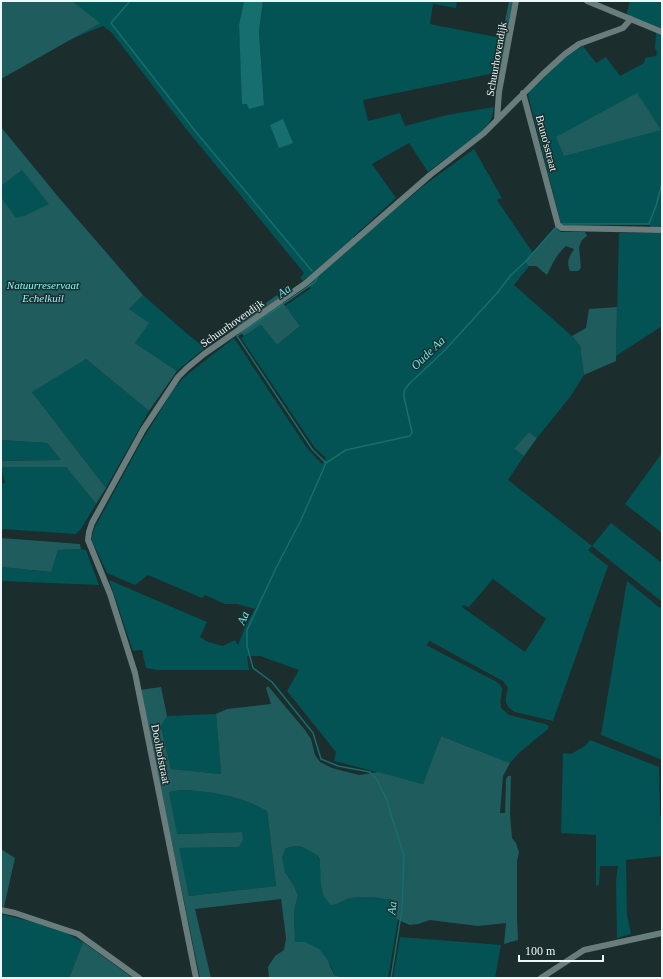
<svg xmlns="http://www.w3.org/2000/svg" width="663" height="979" font-family="'Times New Roman',serif">
<rect width="100%" height="100%" fill="#1b2d2d"/>
<path fill="#035354" fill-rule="evenodd" d="M1,1h243l-5,24 4,79 21,1 -5,-74 4,-30h194l-1,7 -23,-4 -3,20 71,14 -6,35 -132,27 5,21 32,-8 5,13 42,-11 47,-8 -2,10 -3,6 -8,9 -53,40 -19,-29 -37,21 24,34 -43,39 2,6 72,-60 47,-34 28,49 -5,2 36,53 -7,9 3,4 -15,19 58,51 8,10 4,29 -14,22 -33,41 -8,-6 -14,18 9,6 -16,24 84,66 19,-23 51,40v39l-70,-56 -4,4 20,16 -55,155 -38,-9c-12,-7 -10,-12 -7,-24l-5,-7 -39,-21 -34,-19 -4,4 71,37c8,7 5,7 4,16 -1,3 0,7 0,10l8,7 36,9 4,2 -1,3 -28,23 -10,11 -69,-27 -18,48 -89,-23 2,-9 -49,-61 12,-21 -39,-14h-13l2,14h-92l-11,-2 -4,-18 -9,1 -24,-71 98,42 -7,15 8,5 15,4 12,-6 3,5 7,-18 10,-18 -18,-5h-12l-20,-9 -3,3 -54,-23 -13,10 -28,-12 -15,-32v-6l3,-8 45,-83 33,-54 11,-13 50,-39 73,110 15,16 4,-6 -11,-10 -74,-110 20,-13 16,20 23,-19 -15,-20 26,-18 -11,-10 4,-5 -117,-143 -75,-97 -9,-7 -54,22zM493,579l53,40 -21,33 -63,-45 1,-2 6,2z
M630,1h32v29l-36,-14z
M656,32l6,2v194l-11,-1 -3,-3h-87l-33,-129 1,-3c17,-17 33,-35 54,-46l13,17 10,-6 14,19 24,-13 1,-5 11,-2 1,-4 -2,-4z
M1,131l84,103 -3,127 4,-2 63,52 -43,77 -74,-96 -31,-33z
M619,233h43v93l-46,30z
M143,295l42,37 20,16 -28,23 -42,-28 -6,-34z
M1,440l46,3 14,17 -60,1z
M662,453v80l-37,-29z
M1,467h65l30,37 -15,25 -5,5 -75,-5v-45l4,-1z
M81,549l5,1 13,35 -98,-4v-14l49,5 8,-22z
M627,581l33,27 2,-2v154l-61,-25z
M216,714l5,60 -50,-5 -10,-44 6,-9z
M590,740l69,27 1,49 2,1v39l-36,4 1,55 4,19 -14,4 -1,-58 2,-14h-18l-1,19 -3,1v-51l-35,-2 2,-80 8,1 14,-8z
M182,790c23,1 47,4 68,13 6,2 11,5 17,8l9,75 -87,10 -11,-48 61,-1 3,-15 -66,2 -7,-42z
M293,846c8,1 21,3 25,11 5,8 3,26 4,35l15,12 13,-6 10,-1h11l22,3 5,5 -2,5 -1,8 3,1 -10,59 -47,-1 -7,-2 -3,-9 -36,-23 -1,-31 4,-17 -4,-9 -9,-14 -4,-14 4,-9z
M1,914l32,8 33,11 17,9 -14,36h-68z
M400,937l101,8 -6,33h-102z"/>
<path fill="#1f5c5d" fill-rule="evenodd" d="M1,1h71l28,22 -99,56z
M509,1h5l-14,77h-6z
M637,93l24,37 -97,26 -8,-19z
M1,127l59,72 83,96 -14,14 20,14 -14,20 42,28 -28,40 -63,-52 -54,33 74,96 -10,16 -30,-37h-65v-6l60,-1 -14,-17 -46,-3v-243l15,21 8,-2 25,-12 -27,-34 -21,16z
M556,227l5,5h24l2,4 -5,4 -3,7 2,21 -3,3h-8c-4,-10 -1,-13 4,-22l-8,-3c-9,8 -14,18 -19,29l-11,-9h-7l-4,-4z
M277,295l23,31 -23,19 -16,-20 -17,11 -9,-11z
M617,307l-1,54 -32,14 -4,-29 -8,-10 14,-8 3,-19z
M529,432l8,6 -13,18 -10,-7z
M1,538l79,6 1,5 -23,1 -7,22 -50,-5z
M268,686l37,44 6,9 4,16 5,7 12,6 27,7 19,-3 45,12 18,-48 69,27 -7,13 -3,37h5l1,-34 2,-3h3l-1,38 2,24 4,5 3,9 -2,9v57l1,22 -14,4 2,-21 -28,3 -48,-6 -12,4 -8,1 -7,-3 -8,-4 1,-8 2,-5 -5,-5 -22,-3h-11l-10,1 -13,6 -6,1c-13,-13 -9,-22 -11,-38 0,-3 0,-7 -1,-9 -3,-5 -9,-7 -13,-9 -8,-4 -14,-3 -21,0l-3,9 3,14 9,14 4,9 -4,17 1,30h10l14,7 8,10 7,16 7,2 9,1h-81l-1,-11 7,-11 9,-6 2,-12 -5,-39 -86,10 16,69h-11l-60,-288 21,-3 6,29 -6,10 10,43 50,5 -5,-60 11,-5 44,-5 -5,-16zM182,790c22,1 47,4 68,13 6,2 11,5 17,8l9,75 -87,10 -10,-48 60,-1 4,-7 -1,-8 -65,2 -8,-42z
M1,849l14,9 -11,49 -3,-1z
M83,942l50,36h-64z"/>
<path fill="#166e6f" d="M244,1h19l-4,30 5,74 -15,4 -2,-5h-5l-3,-79z
M283,119l10,24 -14,5 -9,-23z"/>
<g fill="none" stroke-linecap="round" stroke-linejoin="round">
<path stroke="#166e6f" stroke-width="1.5" d="M130,1l-19,22 85,109 116,139
M561,224h88l7,-18 6,-23v-32
M317,278l-2,4 -78,54 75,113 14,14 -25,57 -23,44 -31,66v16l6,22 19,14 41,51 8,26 17,7 32,6 7,8 9,18 18,58 -2,53 -11,69
M326,463l20,-13 64,-14 2,-4 -8,-35v-6l5,-7 35,-33 54,-59 13,-17 14,-13 31,-35"/>
<path stroke="#687d7c" stroke-width="6" d="M587,1l75,31
M523,93l35,132 4,3 100,2
M497,120l2,-28 17,-91
M1,910l14,3 63,21 61,44
M196,978l-61,-305 -25,-79 -22,-54 1,-8 3,-9 51,-93 35,-53 9,-9 17,-14 102,-71 124,-108 40,-31 14,-11 59,-59 22,-20 14,-10 44,-16 8,-9
M541,978l43,-28 78,-17"/>
</g>
<g text-anchor="middle" stroke-width="3" stroke-linejoin="round" paint-order="stroke">
<g font-size="11" fill="#ecf8f7" stroke="#1b2d2d">
<text transform="translate(496 59) rotate(-80)" y="4">Schuurhovendijk</text>
<text transform="translate(547 143) rotate(75)" y="4">Bruno'sstraat</text>
<text transform="translate(232 323) rotate(-35)" y="4">Schuurhovendijk</text>
<text transform="translate(161 754) rotate(79)" y="4">Doolhofstraat</text>
</g>
<g font-size="11" font-style="italic" fill="#83f9fa" stroke="#1b2d2d">
<text x="43" y="289">Natuurreservaat<tspan x="43" dy="13">Echelkuil</tspan></text>
</g>
<g font-size="12" font-style="italic" fill="#6be2e3" stroke="#1b2d2d">
<text transform="translate(284 291) rotate(-36)" y="4">Aa</text>
<text transform="translate(428 353) rotate(-44)" y="4">Oude Aa</text>
<text transform="translate(243 618) rotate(-68)" y="4">Aa</text>
<text transform="translate(392 908) rotate(-84)" y="4">Aa</text>
</g>
</g>
<rect width="663" height="979" fill="none" stroke="#ecf8f7" stroke-width="4"/>
<path d="M519 955v6h84v-6" fill="none" stroke="#ecf8f7" stroke-width="2"/>
<text x="525" y="955" font-size="12" fill="#ecf8f7" stroke="#1b2d2d" stroke-width="3" paint-order="stroke">100 m</text>
</svg>
